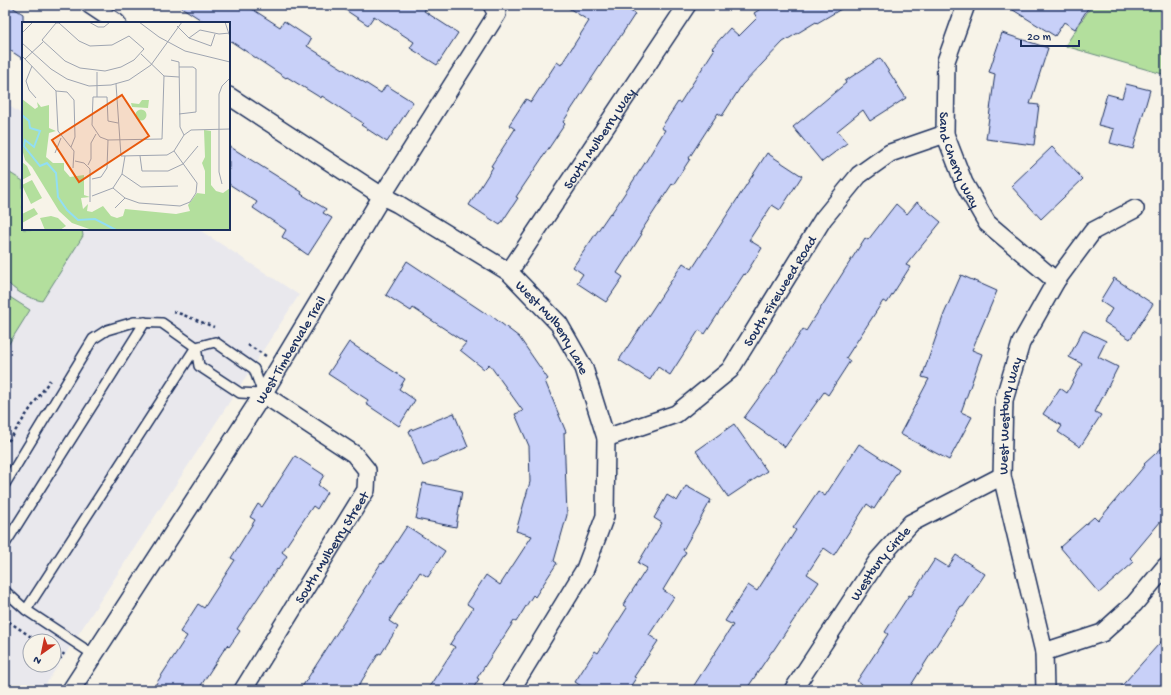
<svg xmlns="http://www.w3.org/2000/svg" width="1171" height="695" font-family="'Gochi Hand',sans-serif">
<rect width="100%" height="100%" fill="#f7f3e8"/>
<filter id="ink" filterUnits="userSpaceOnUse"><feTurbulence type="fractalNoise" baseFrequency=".025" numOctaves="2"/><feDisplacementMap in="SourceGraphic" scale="8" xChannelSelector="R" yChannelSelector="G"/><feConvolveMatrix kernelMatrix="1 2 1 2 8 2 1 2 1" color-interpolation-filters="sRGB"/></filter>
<g filter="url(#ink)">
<path fill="#e9e8ed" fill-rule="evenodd" d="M5,103l18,12v114h175l101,66 -257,395h-37zM30,641h24v24h-24z"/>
<path fill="#b3df9d" stroke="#67877e" d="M1092,5h74v70l-101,-29z
M10,173l13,8v48h59l1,7 -41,65c-14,-3 -29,-10 -37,-22v-100z
M5,294l25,16 -25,40z"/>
<path fill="#c8d0f8" stroke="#1b2f5e" d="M5,5h4l14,9v45l-18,-12z
M178,5h68l34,22 4,-6 27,18 -4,7 74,47 5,-8 27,17 -26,40 -26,-17 2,-2 -41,-27 -1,2 -34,-21 -1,1 -57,-38v-17h-23z
M338,5h90l-4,6 34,22 -21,32 -27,-17 4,-6 -40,-26 -6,9z
M564,5h57l14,9 -17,26h-1l-54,82 2,2 -49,73 2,1 -18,27 -31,-20 24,-38 -2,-1 24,-37 -6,-4 17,-26 5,3 26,-40 4,3 28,-44z
M767,5h81l-31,18 -1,-1 -33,20 -41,43 -20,31 -4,-3 -29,45 1,1 -17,26 -1,-1 -32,49 2,1 -25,39 6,4 -17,25 -29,-19 6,-9 -10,-7 37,-54 1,1 32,-48 22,-36 -4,-2 17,-26 2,1 34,-53 -2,-2 18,-20 9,8 18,-18 -3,-5z
M1005,5h85l-15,24 -11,-7 -9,14z
M1002,33l46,15 -18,56 9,1 -5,40 -48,-6 9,-65 -6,-2z
M880,58l26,40 -36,23 -7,-11 -26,21 10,12 -25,19 -29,-35 53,-44 -1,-2z
M1126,84l24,6 -17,59 -23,-6 4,-14 -16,-4 9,-31 15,4z
M229,146l73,46 -1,2 25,15 -3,4 9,5 -24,37 -26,-18 4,-7 -33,-22 4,-6 -28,-18z
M1052,147l31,32 -42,40 -30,-33z
M767,153l35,23 -22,34 -8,-5 -23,35 13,8 -17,27 -1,-1 -39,60 -6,-4 -29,45 -12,-8 -8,13 -31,-20 64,-97 9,6z
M917,202l24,20 -35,43 4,2 -23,36 -4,-2 -37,57 4,3 -22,34 -4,-3 -39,55 -41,-29 34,-47 -1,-1 26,-41 3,2 59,-93 3,2 28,-36 11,10z
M407,261l81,54 1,-1 30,23 29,42 -3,2 21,51 -2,1 3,82 -13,46 3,2 -22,34 -2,-2 -17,27 -2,-1 -37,57 2,1 -7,11h-45l28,-43 -5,-3 23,-36 -6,-4 19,-29 14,10 32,-49 -16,-5 14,-49 -1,-36 -14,-32 8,-3 -34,-47 -5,5 -24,-19 6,-7 -53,-35 -2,3 -25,-16z
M961,275l36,16 -25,59 10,4 -21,58 11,5 -23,43 -49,-26 29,-55 -7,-2 22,-63z
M1114,278l39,26 -23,35 -26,-17 8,-13 -12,-8z
M1083,330l23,11 -8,16 20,10 -23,45 6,3 -21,32 -22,-15 4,-6 -19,-12 17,-26 7,5 15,-29 -13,-7z
M349,342l56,37 -6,10 16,11 -16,26 -33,-22 2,-4 -40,-26z
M454,413l14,34 -45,19 -14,-35z
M734,424l33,47 -39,26 -32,-46z
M859,444l40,26 -25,39 -7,-5 -33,51 -10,-7 -17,26 12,8 -46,69h-1l-26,39h-55l42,-65 -8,-4 23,-36 9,6 39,-61 -3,-2 25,-37 7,5z
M1166,444v71l-36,43 4,4 -35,31 -39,-46 34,-30 4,4 47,-56 -1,-1z
M295,456l29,19 -6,10 9,7 -10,17 -4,-3 -31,46 5,4 -9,14 -1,-1 -40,60 3,2 -11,16 -2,-2 -29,45h-46l35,-54 -7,-4 18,-28 6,4 31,-48 -4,-2 24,-38 -5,-3 8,-13 4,3z
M423,483l39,8 -6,36 -40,-8z
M686,486l25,14 -28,50 3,2 -23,38 11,7 -25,38 9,6 -24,36 2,1 -8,12h-41l-12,-8 20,-31 3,2 29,-45 -4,-3 24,-37 -9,-5 24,-40 -8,-5 13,-23 10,6z
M407,526l38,25 -17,26 -8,-5 -31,49 9,6 -17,27 -2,-1 -23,37h-56l64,-99h-1l18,-28 1,1z
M956,555l29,19 -22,33 -2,-1 -53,84h-38l-13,-9 31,-47 -3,-2 24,-37 2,1 24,-37 13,8z
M1166,636v54h-48z"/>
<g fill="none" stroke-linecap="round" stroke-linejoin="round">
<defs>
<path id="lane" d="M5,484l88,-145 14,-9 27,-8 28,1 34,24 3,19 41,27 23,1 -9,-25 -39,-27 -19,5 -170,263
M5,544l140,-222
M5,591l21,19 68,45"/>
<g id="street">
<path d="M90,5l27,18"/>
<path id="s1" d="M966,5l-20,56 -1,73 19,49 23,40 69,58"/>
<path id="s2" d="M229,96l153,100 16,8 111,68 50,52 25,44 22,70 -1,78 -20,53 -74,121"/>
<path id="s3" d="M509,272l178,-267"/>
<path id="s4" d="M606,438l70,-24 54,-44 93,-151 36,-44 31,-22 55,-19"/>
<path d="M1044,652l58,-19 32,-29 32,-38"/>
<path id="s5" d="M71,690l192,-296 119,-198 115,-182 -5,-9"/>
<path id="s6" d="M243,690l123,-200 1,-20 -13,-16 -91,-60"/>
<path id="s7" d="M793,690l85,-130 33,-37 91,-47"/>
<path id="s8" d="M1045,690l-1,-38 -42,-176 2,-76 17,-57 35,-62 37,-50 42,-22"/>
</g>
</defs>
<use href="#lane" stroke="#1b2f5e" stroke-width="12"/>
<use href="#street" stroke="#1b2f5e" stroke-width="20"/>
<path stroke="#1b2f5e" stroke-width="2.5" stroke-dasharray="3 3" stroke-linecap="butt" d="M173,312l8,2 33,13
M248,345l18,11
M5,446l45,-66
M5,617l3,4 29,20
M54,653l7,5 3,-5"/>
<use href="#lane" stroke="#f7f3e8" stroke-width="9"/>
<use href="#street" stroke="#f7f3e8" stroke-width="17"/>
</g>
</g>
<g text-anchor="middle" stroke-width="3" stroke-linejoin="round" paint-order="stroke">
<g font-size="14" fill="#1b2f5e" stroke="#f7f3e8">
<text dy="5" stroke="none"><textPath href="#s3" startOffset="161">South Mulberry Way</textPath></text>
<text dy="5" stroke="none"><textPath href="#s1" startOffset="161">Sand Cherry Way</textPath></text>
<text dy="5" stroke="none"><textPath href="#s4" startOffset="237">South Fireweed Road</textPath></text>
<text dy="5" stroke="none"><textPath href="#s2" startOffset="402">West Mulberry Lane</textPath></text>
<text dy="5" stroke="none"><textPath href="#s5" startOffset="405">West Timbervale Trail</textPath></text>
<text dy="5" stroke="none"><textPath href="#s8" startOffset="280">West Westbury Way</textPath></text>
<text dy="5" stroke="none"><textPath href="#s6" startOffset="168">South Mulberry Street</textPath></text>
<text dy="5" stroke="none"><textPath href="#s7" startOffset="154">Westbury Circle</textPath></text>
</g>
</g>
<g transform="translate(22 22)">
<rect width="208" height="208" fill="#f7f3e8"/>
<path d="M0,77l13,10 3,-2 -1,-5 4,5 8,-2v23l7,3 -7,2 -3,24 7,6h11v7l6,7 14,-2v20l6,2 -9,1 2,11 5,-5 -1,7 5,1 11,-6 8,10 6,2 6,-2 2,-7 51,5 14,-3 -2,-6 9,-12 8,1v-23l-3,-8 3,-6 -1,-27 7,1v54l5,6 7,2 7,-5v42h-138l-20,-7 -13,-12 -27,-44 -7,-7 -3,-11zM120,78h7l-1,8 -16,-1 -1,-4 8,1zM113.5 93a5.5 5.5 0 1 1 11 0a5.5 5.5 0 1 1-11 0ZM0,140l5,4 4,9 -9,5zM10,158l10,18 -11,6 -9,-19zM12,186l4,6 -16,9v-9zM29,194l7,2 8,8 -6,4h-15l-5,-12z" fill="#b3df9d"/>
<path fill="none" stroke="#92def3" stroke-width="2" d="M0,93l7,6 1,7 10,3 -6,16 -9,-7 -1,6 16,20 7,-3 9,10 2,24 9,13 11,10 17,-1 21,11"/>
<path fill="none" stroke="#9fa5b1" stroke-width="1" d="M67,0l9,5h6l6,-5M117,0l20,15 26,14 45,11M203,0l5,15M34,1h3l20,18 11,5 22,-1 17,-9 15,13 -10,11 -13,7 -16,4 -25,-3 -15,-7 -23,-21zM155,4l12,12 22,8 4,-12M0,11l11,-11M167,16l11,-8 19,4 11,-1M0,21l29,26 16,10 22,7 22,-1 18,-5 22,-15 31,-43M119,32l23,22 15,1M0,34l34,35 2,40 16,20 -1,17M3,37l18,-17M149,38l8,2 1,65 4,8M10,44l-6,15 3,9 7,8M75,50v25M94,62l5,72 46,-1 7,-4 10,-16 7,-5 39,-1M34,69l11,1 7,8 1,37 -4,10M157,92l17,-2v-43l-3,-2h-14M96,101l-10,-2 -1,-24h-14l-1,28 8,12 8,3 54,-1 2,-63M33,131l6,-15M118,134l2,15h26l15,-7 15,-18M53,139l9,2 6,6v33M66,143l3,-6v-16l5,-9M100,152l19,13 37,-1M70,157l9,-2 6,-9 1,-28M200,162l-3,-12v-78l3,-8 8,-8M91,166l12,10 14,5 41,3 10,-4 6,-9 1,-10 -23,-32M70,174l21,-8 9,-14 3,-18M93,186l10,-10"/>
<path fill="#e8590c" fill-opacity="0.15" stroke="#e8590c" stroke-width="2" d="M100,73l27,41 -70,46 -27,-42z"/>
<rect width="208" height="208" fill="none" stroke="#1b2f5e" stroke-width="2"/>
</g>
<rect width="1171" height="695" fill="none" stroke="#f7f3e8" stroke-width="20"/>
<rect x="10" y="10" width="1151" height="675" fill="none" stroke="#1b2f5e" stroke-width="1.5" filter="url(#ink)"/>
<g transform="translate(42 653) rotate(213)"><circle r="19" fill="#f7f3e8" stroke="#9fa5b1"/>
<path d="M0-3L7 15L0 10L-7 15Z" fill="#c8321e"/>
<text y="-6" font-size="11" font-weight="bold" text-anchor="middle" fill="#1b2f5e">N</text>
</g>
<path d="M1021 40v6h58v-6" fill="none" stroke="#1b2f5e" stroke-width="2"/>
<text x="1027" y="40" font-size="12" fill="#1b2f5e" stroke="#f7f3e8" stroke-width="3" paint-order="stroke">20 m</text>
</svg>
